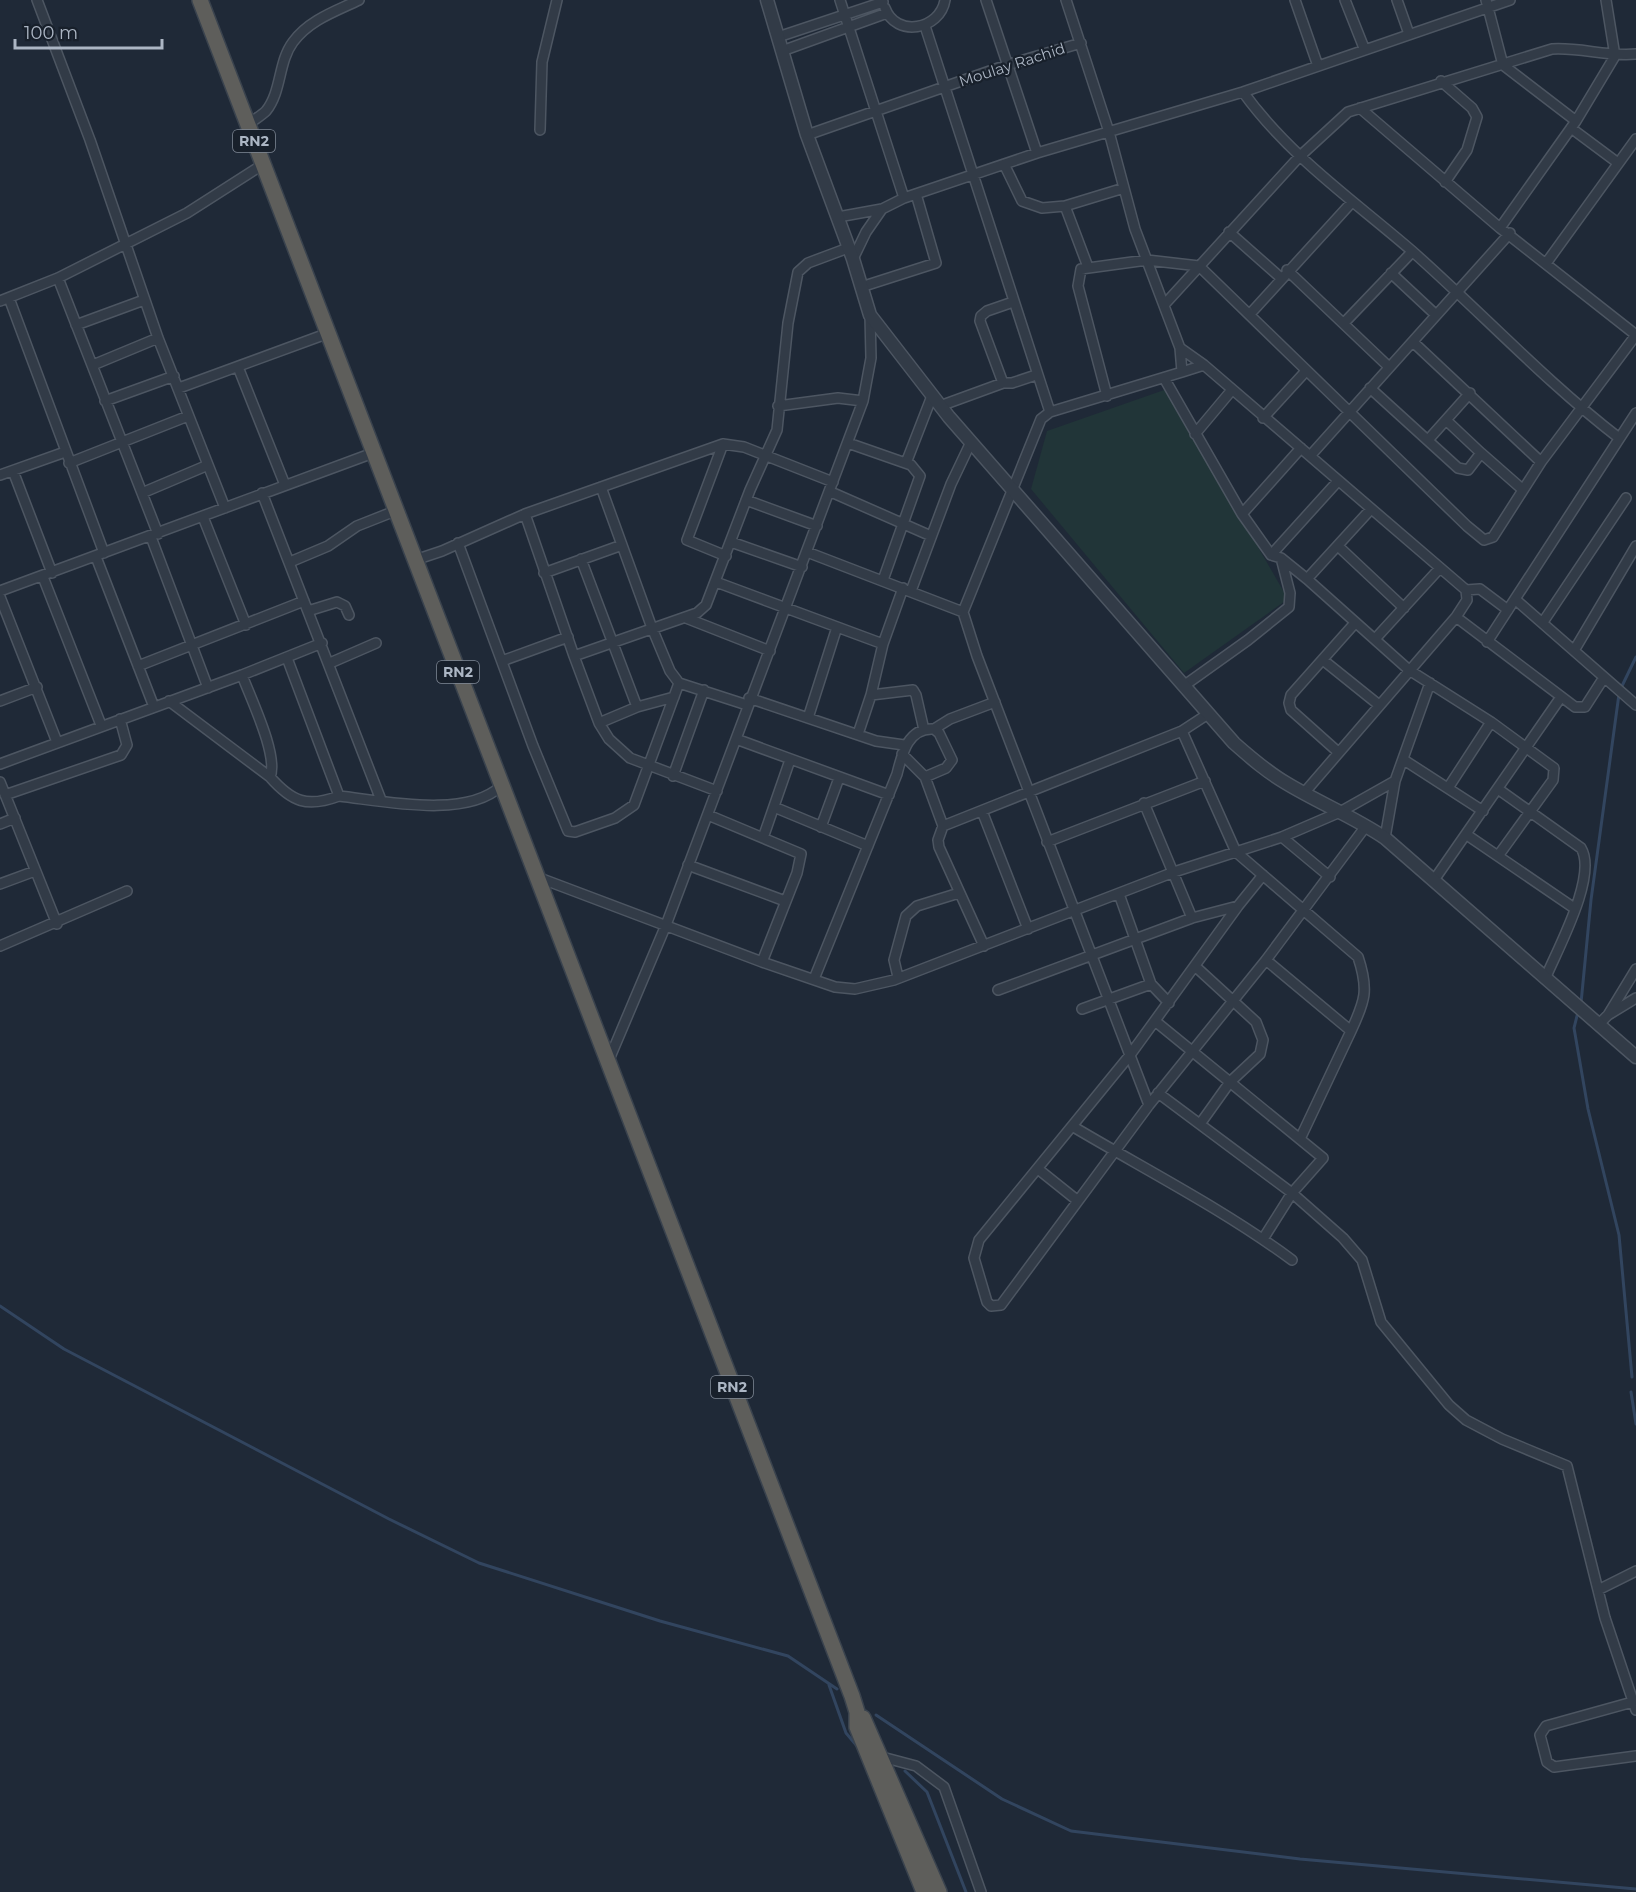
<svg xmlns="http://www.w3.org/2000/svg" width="1636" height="1892" font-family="Montserrat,sans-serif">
<rect width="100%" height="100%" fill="#1f2937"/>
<path fill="#213538" d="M1167,389l121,210 -104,74 -153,-184 16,-58z"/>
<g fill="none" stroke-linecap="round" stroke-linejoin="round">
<path stroke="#32455f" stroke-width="3" d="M1621,688l15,-31
M1581,1003l10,-103 28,-206
M1578,1012l-4,16 14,81 31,126 13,142
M0,1306l64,43 325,170 90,44 181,58 128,35 49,33
M1631,1392l5,32
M829,1685l17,48 11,13
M876,1715l126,84 69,32 229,28 336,30
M905,1771l22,21 39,100"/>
<defs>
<path id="minor" d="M37,0l53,140 68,198 67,170
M840,0l64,198
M986,0l51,153
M1066,0l43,132 26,97 45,119 2,24 -132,40 -9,7 -78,193 14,44 172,449
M1295,0l23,66
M1345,0l19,48
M1397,0l12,34
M1486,0l17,65 73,56
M885,8c11,30 55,22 60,-8
M925,26l125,386
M778,37l105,-35
M782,51l105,-38
M1441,81l31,27 5,9 -10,33 -22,32
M1243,92c46,64 110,108 169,159 70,62 133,130 207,187
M248,125c5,-5 13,-9 18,-14 16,-20 12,-49 27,-69 16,-22 43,-31 66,-42
M1571,128l47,35
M540,130l2,-68 15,-62
M807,135l200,-70 74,-22
M1004,164l18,37 20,7 23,-2
M838,217l44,-8
M1500,228l76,-107 39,-65 -9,-56
M1229,232l52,46
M853,259l13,-27 16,-23 22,-11 133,-45 206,-61 267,-92
M1547,262l89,-123
M1088,267l-23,-61 59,-18
M1287,270l102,97
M1391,273l45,42
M58,278l100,256
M861,287l75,-24 -20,-69
M9,298l95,255
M0,301l58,-23 129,-65 75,-48
M1013,302l-26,9 -6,5 -1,5 23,62h9l24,-8
M1164,305l135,-148 49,-45 204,-63c28,-2 55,8 84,5
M1250,314l102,-112
M1344,323l68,-71
M76,325l68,-25
M1413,342l128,120
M1180,348l24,17 262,225 1,10 -11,17 -152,176
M93,365l65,-27
M238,367l47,118
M1182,372l22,-7
M1164,378l78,136 29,41 10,3 26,21 102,91 82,52 63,46 -1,12 -55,76
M179,388l147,-54
M1370,388l88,80 10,2 13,-17 41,36
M1107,396l-29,-110 3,-17 66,-9 52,6 268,260 17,14 9,-3 48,-75 95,-127 -136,-107 -140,-120
M105,401l69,-25
M778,406l60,-8 25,3
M940,406l63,-23
M1263,418l43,-47
M1447,421l34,32
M1195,434l36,-43
M1428,440l42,-47
M848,443l63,22 9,11 -37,104
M723,444l-36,96 39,16
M1310,456l200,-223
M69,463l119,-47
M906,463l26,-67
M13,471l39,102
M0,475l65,-23
M601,487l51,141 18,43 9,12 68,22
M831,492l100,44
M142,493l66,-28
M262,493l119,307
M746,500l71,26
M525,514l49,142 25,67 10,16 21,19 87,33
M1242,514l59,-66
M203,517l43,108
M151,537l57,151
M731,542l71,25
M458,543l75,203 35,85 7,1 40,-14 19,-13 45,-122
M1338,546l66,62
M807,552l156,60
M1271,555l67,-74
M96,557l58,150
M581,559l56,148
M415,560l27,-9 83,-37 198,-70 21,3 89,35
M290,562l38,-16 29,-20 38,-15
M544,573l78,-28
M43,577l58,148
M1307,579l64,-70
M716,582l167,62 -12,51 42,-5 3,5 8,35
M1466,590l14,-1 28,21
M0,591l373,-138
M911,591l40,-107 20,-42
M0,597l57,145
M1516,600l120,105
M308,611l29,-9 8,4 4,9
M1456,617l119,90h10l18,-28
M686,618l84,33
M1543,622l83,-124
M1375,639l65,-71
M1487,642l149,-229
M883,644l20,-56
M1575,649l61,-103
M574,656l123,-43 9,-8 44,-115 27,-60 11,-107 10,-51 10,-9 40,-15
M287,658l52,138
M1323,660l56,45
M502,661l66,-24
M330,663l46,-20
M138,666l166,-65
M1185,685l63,-45 41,-33 1,-14 -9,-35
M749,698l127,43 28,4
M0,701l37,-14
M169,701l101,76c9,-21 -20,-80 -28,-102
M808,718l29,-91
M599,723l38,-16 37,-10
M934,729l16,-10 45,-17
M1182,731l54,121 122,105c11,33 7,44 -7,74
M858,734l13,-39
M736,739l153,56
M1338,752l-47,-42 -2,-7 2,-8 64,-72
M902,754l23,23 18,49
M1404,760l79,51
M0,764l242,-89 80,-32
M673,776l31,-86
M270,777c22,25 37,31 69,19 45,5 127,23 162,-10
M0,782l57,142
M1448,788l43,-66
M1498,789l83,59c17,28 -24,102 -36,131
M5,795l116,-40 6,-10 -7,-26
M1144,803l48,115
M774,807l94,39
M982,811l46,118
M708,815l93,39 -4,19 -35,89
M0,824l15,-6
M821,827l18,-49
M1467,835l107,73
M1282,837l48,40
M763,838l27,-78
M1385,838l10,-57 35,-98
M1047,842l158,-61
M688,865l97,36
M1263,875l-25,31 -108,149 -151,185 -5,18 13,44 4,4 10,-1 148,-200 117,-145 100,-134
M537,877l225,85 73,25 20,2 39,-9 280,-108 108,-35 58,-25 55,-31
M1434,880l127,-183
M0,884l35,-13
M1119,894l32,90 18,19
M0,946l127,-55
M984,946l-45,-99 -1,-7 5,-14 239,-95 26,-17
M1266,960l85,71 -51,108
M1196,967l60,55 7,18 -3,14 -30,28 -30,42
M898,977l-4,-17 12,-44 11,-10 42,-13
M814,979l83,-205c5,-20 11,-47 37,-45l5,4 13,27 -6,8 -21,9
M998,990l194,-72 46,-12
M1082,1009l69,-25
M1608,1015l28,-46
M1155,1021l168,137 -31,35 -29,46
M1599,1024l9,-9 28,-17
M608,1062l58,-137 197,-524 8,-43 -1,-43
M1158,1093l134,100 51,45 19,22 19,62 68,83 17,15 36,19 65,27 38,152 31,92
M1072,1126c74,44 151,83 220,134
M1038,1169l40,32
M1598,1590l38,-19
M1636,1701l-90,25 -6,9 7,27 7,5 82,-11
M882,1757l34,9 28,21 37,105"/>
<path id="tertiary" d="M767,0l40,135 46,124 17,56 79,102 285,326c17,15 33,29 52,40 33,20 68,34 99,55l251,219"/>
<path id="trunk" d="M200,0l652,1696 5,16v15l67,165
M863,1718l76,174"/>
</defs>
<use href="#minor" stroke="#4d5662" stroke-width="12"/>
<use href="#tertiary" stroke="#4d5662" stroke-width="15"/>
<use href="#trunk" stroke="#3a434e" stroke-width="18"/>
<use href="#minor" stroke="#323b47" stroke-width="9"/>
<use href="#tertiary" stroke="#323b47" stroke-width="12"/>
<use href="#trunk" stroke="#5e5e5b" stroke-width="15"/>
</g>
<g text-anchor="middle" stroke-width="4.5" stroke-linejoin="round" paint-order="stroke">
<g fill="#18202b" stroke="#808996" stroke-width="1.5">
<rect x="233" y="130" width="42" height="22" rx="4.5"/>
<rect x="437" y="661" width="42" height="22" rx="4.5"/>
<rect x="711" y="1376" width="42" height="22" rx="4.5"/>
</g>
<g font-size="14" font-weight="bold" fill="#acb6c4">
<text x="254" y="146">RN2</text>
<text x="458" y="677">RN2</text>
<text x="732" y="1392">RN2</text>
</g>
<g font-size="15" fill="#acb6c4" stroke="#18202b">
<text transform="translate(1012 65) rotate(-18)" y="5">Moulay Rachid</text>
</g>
</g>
<path d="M15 39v9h147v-9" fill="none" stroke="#acb6c4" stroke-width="3"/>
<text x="24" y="39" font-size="18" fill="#acb6c4" stroke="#18202b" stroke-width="4.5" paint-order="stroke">100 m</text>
</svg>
